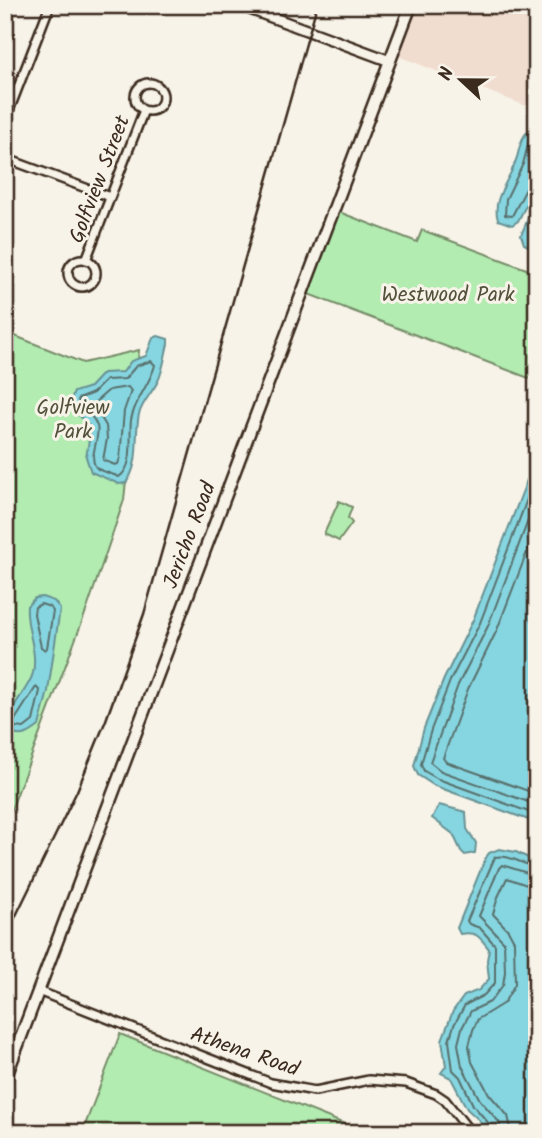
<svg xmlns="http://www.w3.org/2000/svg" width="542" height="1138" font-family="Kalam,sans-serif">
<rect width="100%" height="100%" fill="#f7f3e8"/>
<filter id="ink" filterUnits="userSpaceOnUse"><feTurbulence type="fractalNoise" baseFrequency=".0143" numOctaves="2"/><feDisplacementMap in="SourceGraphic" scale="14" xChannelSelector="R" yChannelSelector="G"/><feConvolveMatrix kernelMatrix="1 2 1 2 8 2 1 2 1" color-interpolation-filters="sRGB"/></filter>
<g filter="url(#ink)">
<path fill="#f1ddd0" d="M418,5h79l40,15v59l-11,27 -128,-50z"/>
<path fill="#b2ecb1" stroke="#768b68" stroke-width="2" d="M339,212l78,30 5,-12 115,43v100l-3,7 -226,-86z
M5,332l78,31 56,-13 -15,150 -36,106 -83,220z
M339,501l13,6 -4,11 4,5 -13,18 -15,-7z
M120,1034l247,99h-285z"/>
<path fill="#86d6e1" stroke="#689193" stroke-width="2" d="M532,132l5,2v50l-19,37 -6,4 -14,-5c-7,-21 12,-40 18,-60 3,-7 3,-15 7,-22 3,-6 3,-5 9,-6z
M537,198v52l-13,-6 -3,-9z
M158,336l10,3v5c-3,11 -5,27 -10,37 -6,12 -15,20 -19,33 -5,24 2,48 -13,69l-7,1 -28,-12 -5,-15 5,-28c-8,-13 -26,-20 -17,-37l16,-5 13,-14 20,-1 8,-11 15,-5 7,-18z
M537,454v369l-102,-37 -17,-11 -4,-9 10,-38 20,-49 29,-59z
M42,597l12,4 6,8 -12,82 -9,35c-10,8 -17,12 -29,7 -9,-21 18,-40 23,-60 5,-24 -8,-44 -6,-67l8,-8z
M439,805l27,7 1,17 9,14 -1,10 -10,2 -4,-4 -8,-17 -21,-16z
M499,849l17,3 21,10v271h-51l-6,-12 -13,-12 -16,-31 -10,-5 5,-7 -4,-26 11,-29 11,-15 15,-6 10,-11 -2,-19 2,-11c-10,-13 -13,-18 -29,-15l-3,-6 28,-69 4,-6z"/>
<g fill="none" stroke-linecap="round" stroke-linejoin="round">
<path stroke="#596f6c" stroke-width="2" d="M537,140l-8,1 -6,23 -17,35 -1,16 7,1 16,-31 9,-4
M151,361l4,4c-5,20 -20,33 -24,55 -2,16 4,46 -12,57 -6,-3 -15,-5 -21,-8 -12,-9 3,-31 -1,-43 -3,-9 -11,-15 -18,-21l-1,-6 15,-6 13,-13 19,-1 11,-13z
M128,387l3,4 -7,20 -4,47 -2,6 -3,1 -12,-5 4,-21 -1,-13 -13,-22 16,-14z
M537,473l-57,150 -30,58 -19,49 -10,34 3,7 14,8 99,36
M537,497l-49,129 -30,59 -28,77 11,9 96,34
M537,526l-40,104 -29,59 -25,69 3,4 91,32
M41,604l9,3 3,4 -6,37 -2,2 -4,-3 -7,-33 1,-7z
M36,687l4,4 -7,30 -9,7 -9,-1 -2,-4z
M493,1133l-2,-7 -18,-21 -13,-28 -7,-7 -4,-29 5,-16 11,-20 19,-10 11,-12v-38l-15,-17 -11,-4 -2,-3 28,-64c15,-3 27,8 42,10
M501,1133l-2,-11 -19,-22 -18,-34 -4,-22 4,-16 9,-17 19,-9 13,-17 2,-13 -1,-30 -25,-26 20,-48 3,-3 35,11
M512,1133l-4,-17 -19,-22 -17,-32 -3,-16 4,-16 5,-11 26,-16 11,-19 -1,-43 -6,-11 -15,-16 5,-17 9,-19 20,7 10,2"/>
<defs>
<path id="minor" d="M135 97a14 14 0 1 1 28 0a14 14 0 1 1-28 0Z
M5,121l45,-116
M5,158l105,39
M68 273a14 14 0 1 1 28 0a14 14 0 1 1-28 0Z
M86,260l58,-150
M38,991l233,92 44,8 54,-11 37,3 30,11 9,6 26,33"/>
<path id="tertiary" d="M239,5l151,56"/>
<path id="secondary" d="M5,1079l406,-1074"/>
</defs>
<use href="#minor" stroke="#3b2a1e" stroke-width="12"/>
<use href="#tertiary" stroke="#3b2a1e" stroke-width="14"/>
<use href="#secondary" stroke="#3b2a1e" stroke-width="15"/>
<use href="#minor" stroke="#f7f3e8" stroke-width="7"/>
<use href="#tertiary" stroke="#f7f3e8" stroke-width="9"/>
<use href="#secondary" stroke="#f7f3e8" stroke-width="10"/>
<path stroke="#3b2a1e" stroke-width="2.5" d="M5,938l72,-147 29,-71 38,-106 173,-609"/>
</g>
</g>
<g text-anchor="middle" stroke-width="6" stroke-linejoin="round" paint-order="stroke">
<g font-size="21" fill="#3b2a1e" stroke="#f7f3e8">
<text transform="translate(99 179) rotate(-69)" y="7">Golfview Street</text>
<text transform="translate(189 535) rotate(-69)" y="7">Jericho Road</text>
<text transform="translate(245 1051) rotate(19)" y="7">Athena Road</text>
</g>
<g font-size="21" fill="#53513b" stroke="#f7f3e8">
<text x="448" y="301">Westwood Park</text>
<text x="73" y="414">Golfview<tspan x="73" dy="24">Park</tspan></text>
</g>
</g>
<rect width="542" height="1138" fill="none" stroke="#f7f3e8" stroke-width="28"/>
<rect x="14" y="14" width="514" height="1110" fill="none" stroke="#3b2a1e" stroke-width="2.5" filter="url(#ink)"/>
<g transform="translate(461 80) rotate(292)" stroke="#f7f3e8" stroke-width="5" paint-order="stroke">
<path d="M0-5L12 26L0 18L-12 26Z" fill="#3b2a1e"/>
<text y="-10" font-size="19" font-weight="bold" text-anchor="middle" fill="#3b2a1e">N</text>
</g>
</svg>
